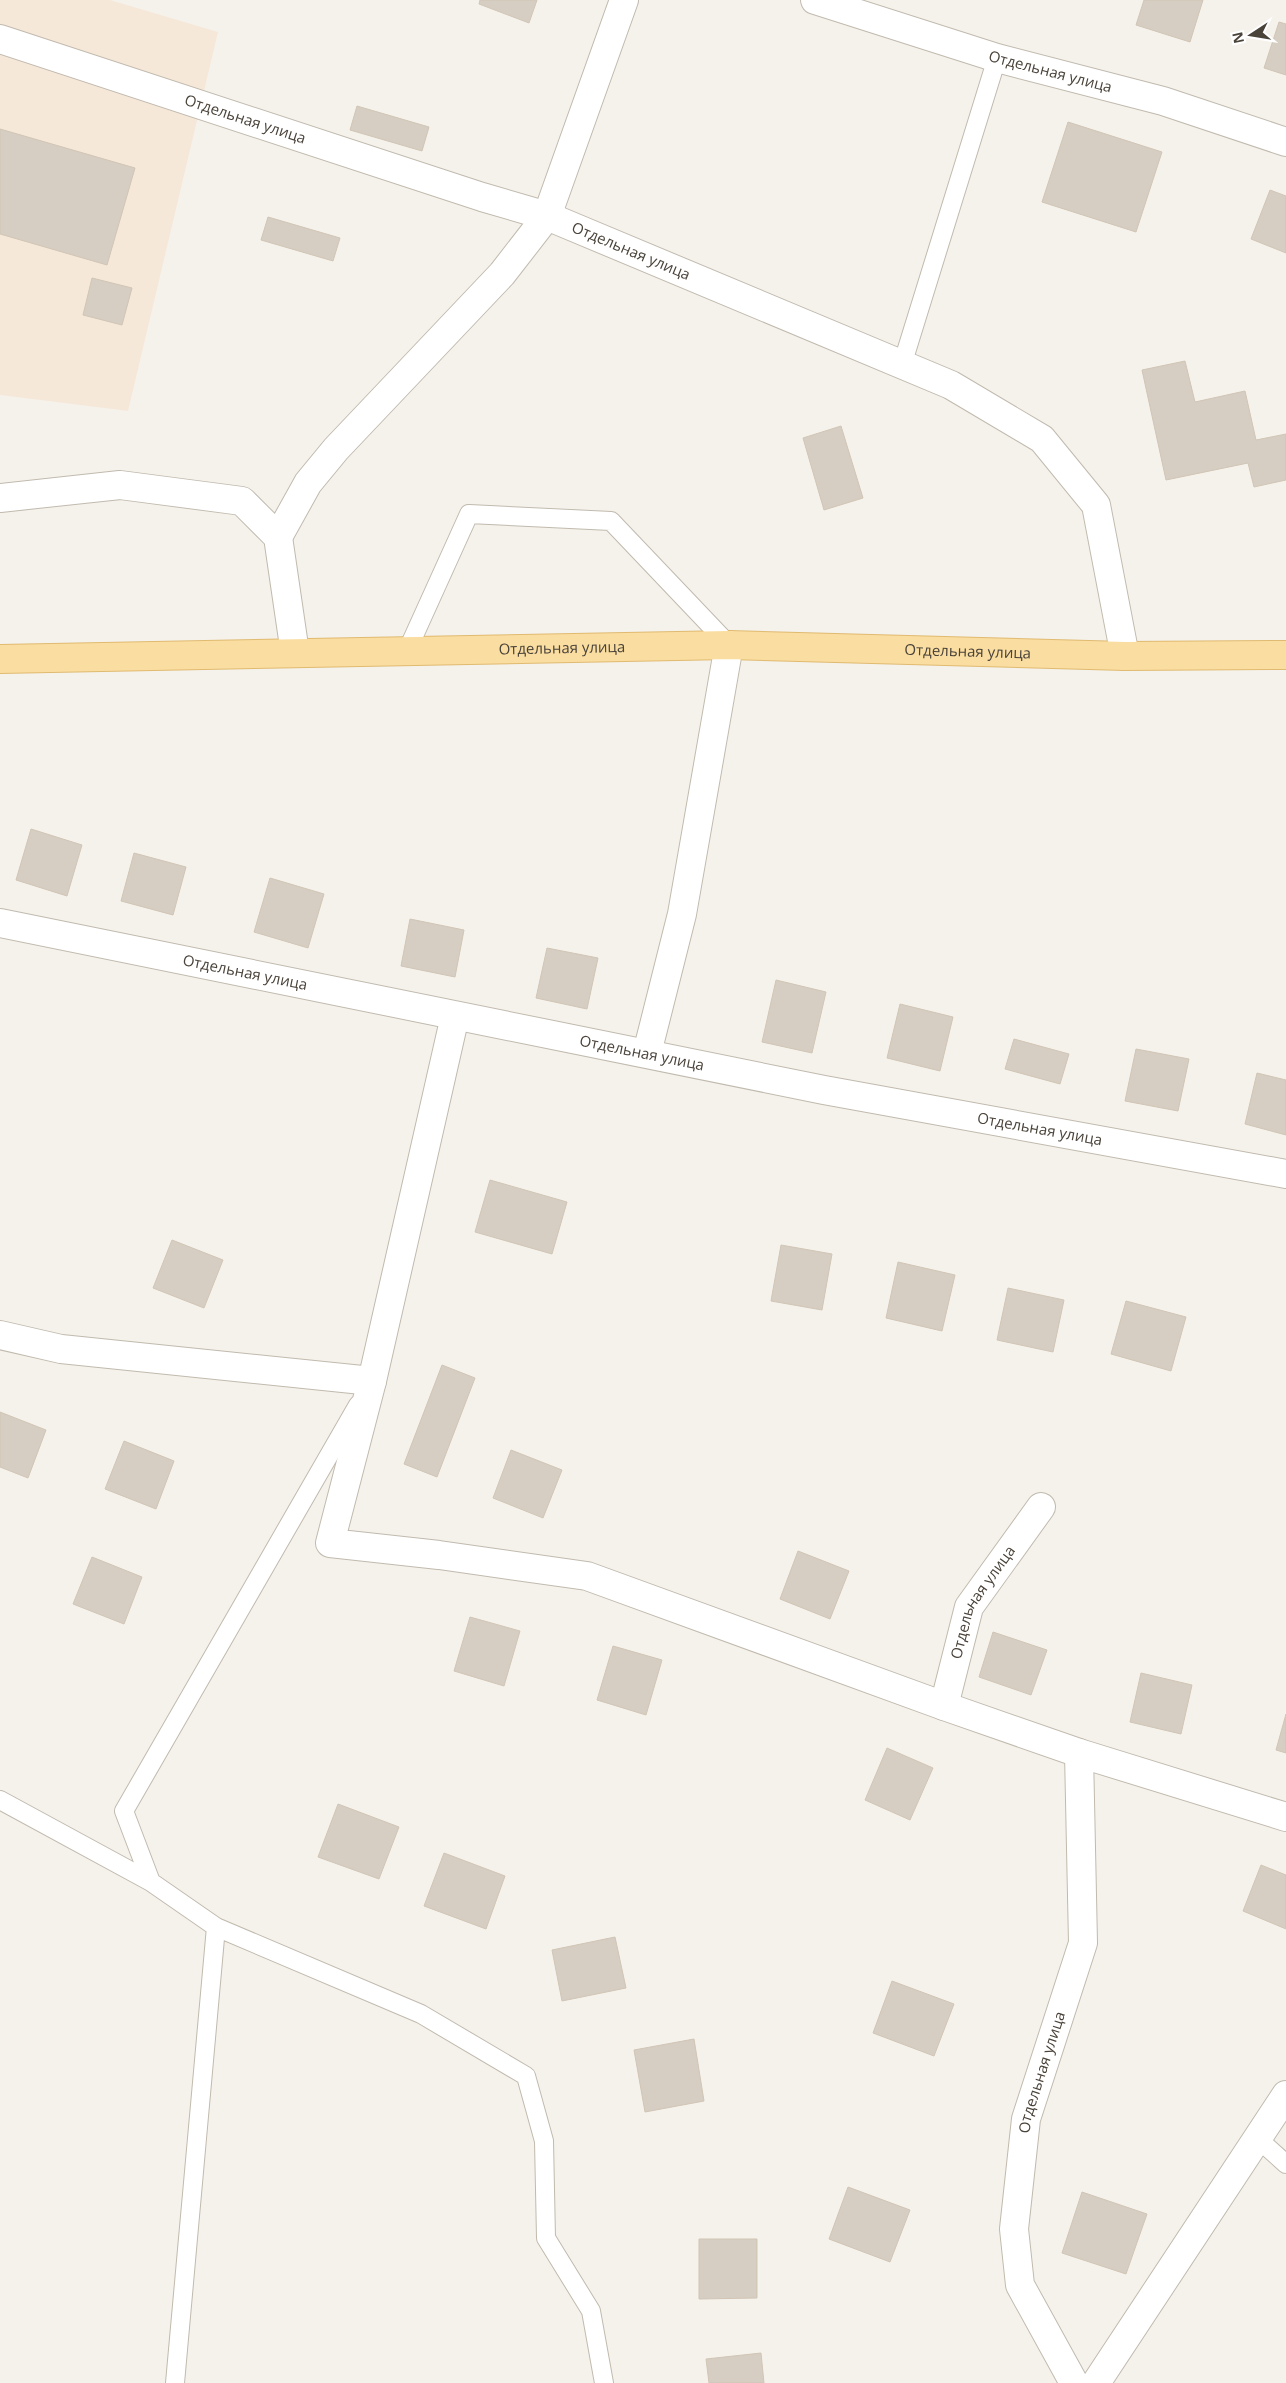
<svg xmlns="http://www.w3.org/2000/svg" width="1286" height="2383" font-family="'Open Sans',sans-serif">
<rect width="100%" height="100%" fill="#f5f2ec"/>
<path fill="#f5e8d9" d="M0,0h110l108,32 -90,379 -128,-16z"/>
<path fill="#d6cec2" stroke="#d1c5b5" d="M480,0h57l-8,23 -50,-19z
M1144,0h59l-13,42 -54,-17z
M1279,22l7,2v51l-22,-7z
M357,106l72,21 -7,24 -72,-21z
M1068,122l94,30 -26,80 -94,-30z
M0,129l135,39 -28,97 -107,-31z
M1270,190l16,6v57l-35,-14z
M268,217l72,21 -7,23 -72,-21z
M92,278l40,10 -10,37 -39,-10z
M1185,361l10,41 50,-11 11,49 30,-6v46l-32,7 -6,-24 -82,17 -24,-110z
M841,426l22,72 -39,12 -21,-72z
M31,829l51,16 -15,51 -51,-16z
M134,853l52,14 -13,48 -52,-14z
M270,878l54,16 -16,54 -54,-16z
M410,919l54,11 -9,47 -54,-11z
M547,948l51,10 -11,51 -51,-11z
M776,980l50,12 -14,61 -50,-11z
M900,1004l53,13 -13,54 -53,-13z
M1014,1039l55,15 -9,30 -55,-15z
M1136,1049l53,10 -11,52 -53,-10z
M1257,1073l29,7v55l-41,-11z
M490,1180l77,22 -15,52 -77,-22z
M172,1240l51,20 -19,48 -51,-20z
M781,1245l51,9 -10,56 -51,-9z
M898,1262l57,13 -13,56 -56,-13z
M1008,1288l56,12 -11,52 -56,-12z
M1126,1301l60,16 -15,54 -60,-17z
M442,1365l33,13 -38,99 -33,-13z
M0,1412l46,18 -18,48 -28,-11z
M124,1441l50,20 -18,48 -51,-20z
M511,1450l51,20 -19,48 -50,-20z
M798,1551l51,20 -19,48 -50,-20z
M92,1557l50,20 -18,47 -51,-20z
M470,1617l50,14 -16,55 -50,-15z
M993,1632l54,18 -16,45 -52,-18z
M613,1646l49,14 -16,55 -49,-15z
M1141,1673l51,12 -11,49 -51,-12z
M1286,1714v39l-10,-3z
M887,1748l46,20 -23,52 -45,-20z
M338,1804l61,23 -20,52 -61,-22z
M444,1853l61,23 -19,53 -62,-23z
M1261,1865l25,10v54l-43,-18z
M615,1937l11,51 -64,13 -10,-51z
M892,1981l62,23 -20,52 -61,-23z
M694,2039l10,62 -59,11 -11,-62z
M848,2187l62,23 -20,52 -61,-23z
M1082,2192l65,22 -21,60 -64,-21z
M699,2239h58v59l-58,1z
M761,2353l3,30h-55l-3,-24z"/>
<g fill="none" stroke-linecap="round" stroke-linejoin="round">
<defs>
<path id="lane" d="M902,365l95,-307
M407,651l62,-137 142,7 118,124
M0,1800l151,82 65,45 205,87 105,62 18,65 2,97 45,73 13,72
M151,1882l-27,-71 234,-406
M1256,2137l30,27
M175,2383l41,-456"/>
<g id="street">
<path id="s1" d="M815,0l182,58 166,43 123,41"/>
<path id="s2" d="M0,39l482,158 65,19 404,169 91,54 54,66 29,151"/>
<path d="M0,498l120,-13 122,16 36,36 17,116"/>
<path d="M278,537l30,-54 28,-34 166,-175 45,-58 77,-216"/>
<path id="s3" d="M0,923l824,167 462,84"/>
<path d="M455,1016l-83,365 -42,162 109,12 148,21 357,130 135,47 207,64"/>
<path d="M647,1053l35,-139 47,-269"/>
<path d="M0,1335l61,14 311,32"/>
<path id="s4" d="M944,1706l25,-99 72,-100"/>
<path id="s5" d="M1074,2383l-54,-98 -6,-56 12,-110 57,-176 -4,-190"/>
<path d="M1096,2383l190,-288"/>
</g>
<g id="primary">
<path id="s6" d="M0,659l729,-14 396,11 161,-1"/>
</g>
</defs>
<use href="#lane" stroke="#c1baae" stroke-width="20"/>
<use href="#street" stroke="#c1baae" stroke-width="30"/>
<use href="#primary" stroke="#e0ba70" stroke-width="30"/>
<use href="#lane" stroke="#fff" stroke-width="18"/>
<use href="#street" stroke="#fff" stroke-width="28"/>
<use href="#primary" stroke="#fadda0" stroke-width="28"/>
</g>
<g text-anchor="middle" stroke-width="4" stroke-linejoin="round" paint-order="stroke">
<g font-size="15" fill="#4a433a" stroke="#fff">
<text dy="5" stroke="none"><textPath href="#s1" startOffset="246">Отдельная улица</textPath></text>
<text dy="5" stroke="none"><textPath href="#s2" startOffset="258">Отдельная улица</textPath></text>
<text dy="5" stroke="none"><textPath href="#s2" startOffset="666">Отдельная улица</textPath></text>
<text dy="5" stroke="none"><textPath href="#s6" startOffset="562">Отдельная улица</textPath></text>
<text dy="5" stroke="none"><textPath href="#s6" startOffset="968">Отдельная улица</textPath></text>
<text dy="5" stroke="none"><textPath href="#s3" startOffset="250">Отдельная улица</textPath></text>
<text dy="5" stroke="none"><textPath href="#s3" startOffset="655">Отдельная улица</textPath></text>
<text dy="5" stroke="none"><textPath href="#s3" startOffset="1060">Отдельная улица</textPath></text>
<text dy="5" stroke="none"><textPath href="#s4" startOffset="112">Отдельная улица</textPath></text>
<text dy="5" stroke="none"><textPath href="#s5" startOffset="328">Отдельная улица</textPath></text>
</g>
</g>
<g transform="translate(1251 35) rotate(258)" stroke="#ffffff" stroke-width="4" paint-order="stroke">
<path d="M0-4L9 19L0 12L-9 19Z" fill="#4a433a"/>
<text y="-8" font-size="14" font-weight="bold" text-anchor="middle" fill="#4a433a">N</text>
</g>
</svg>
